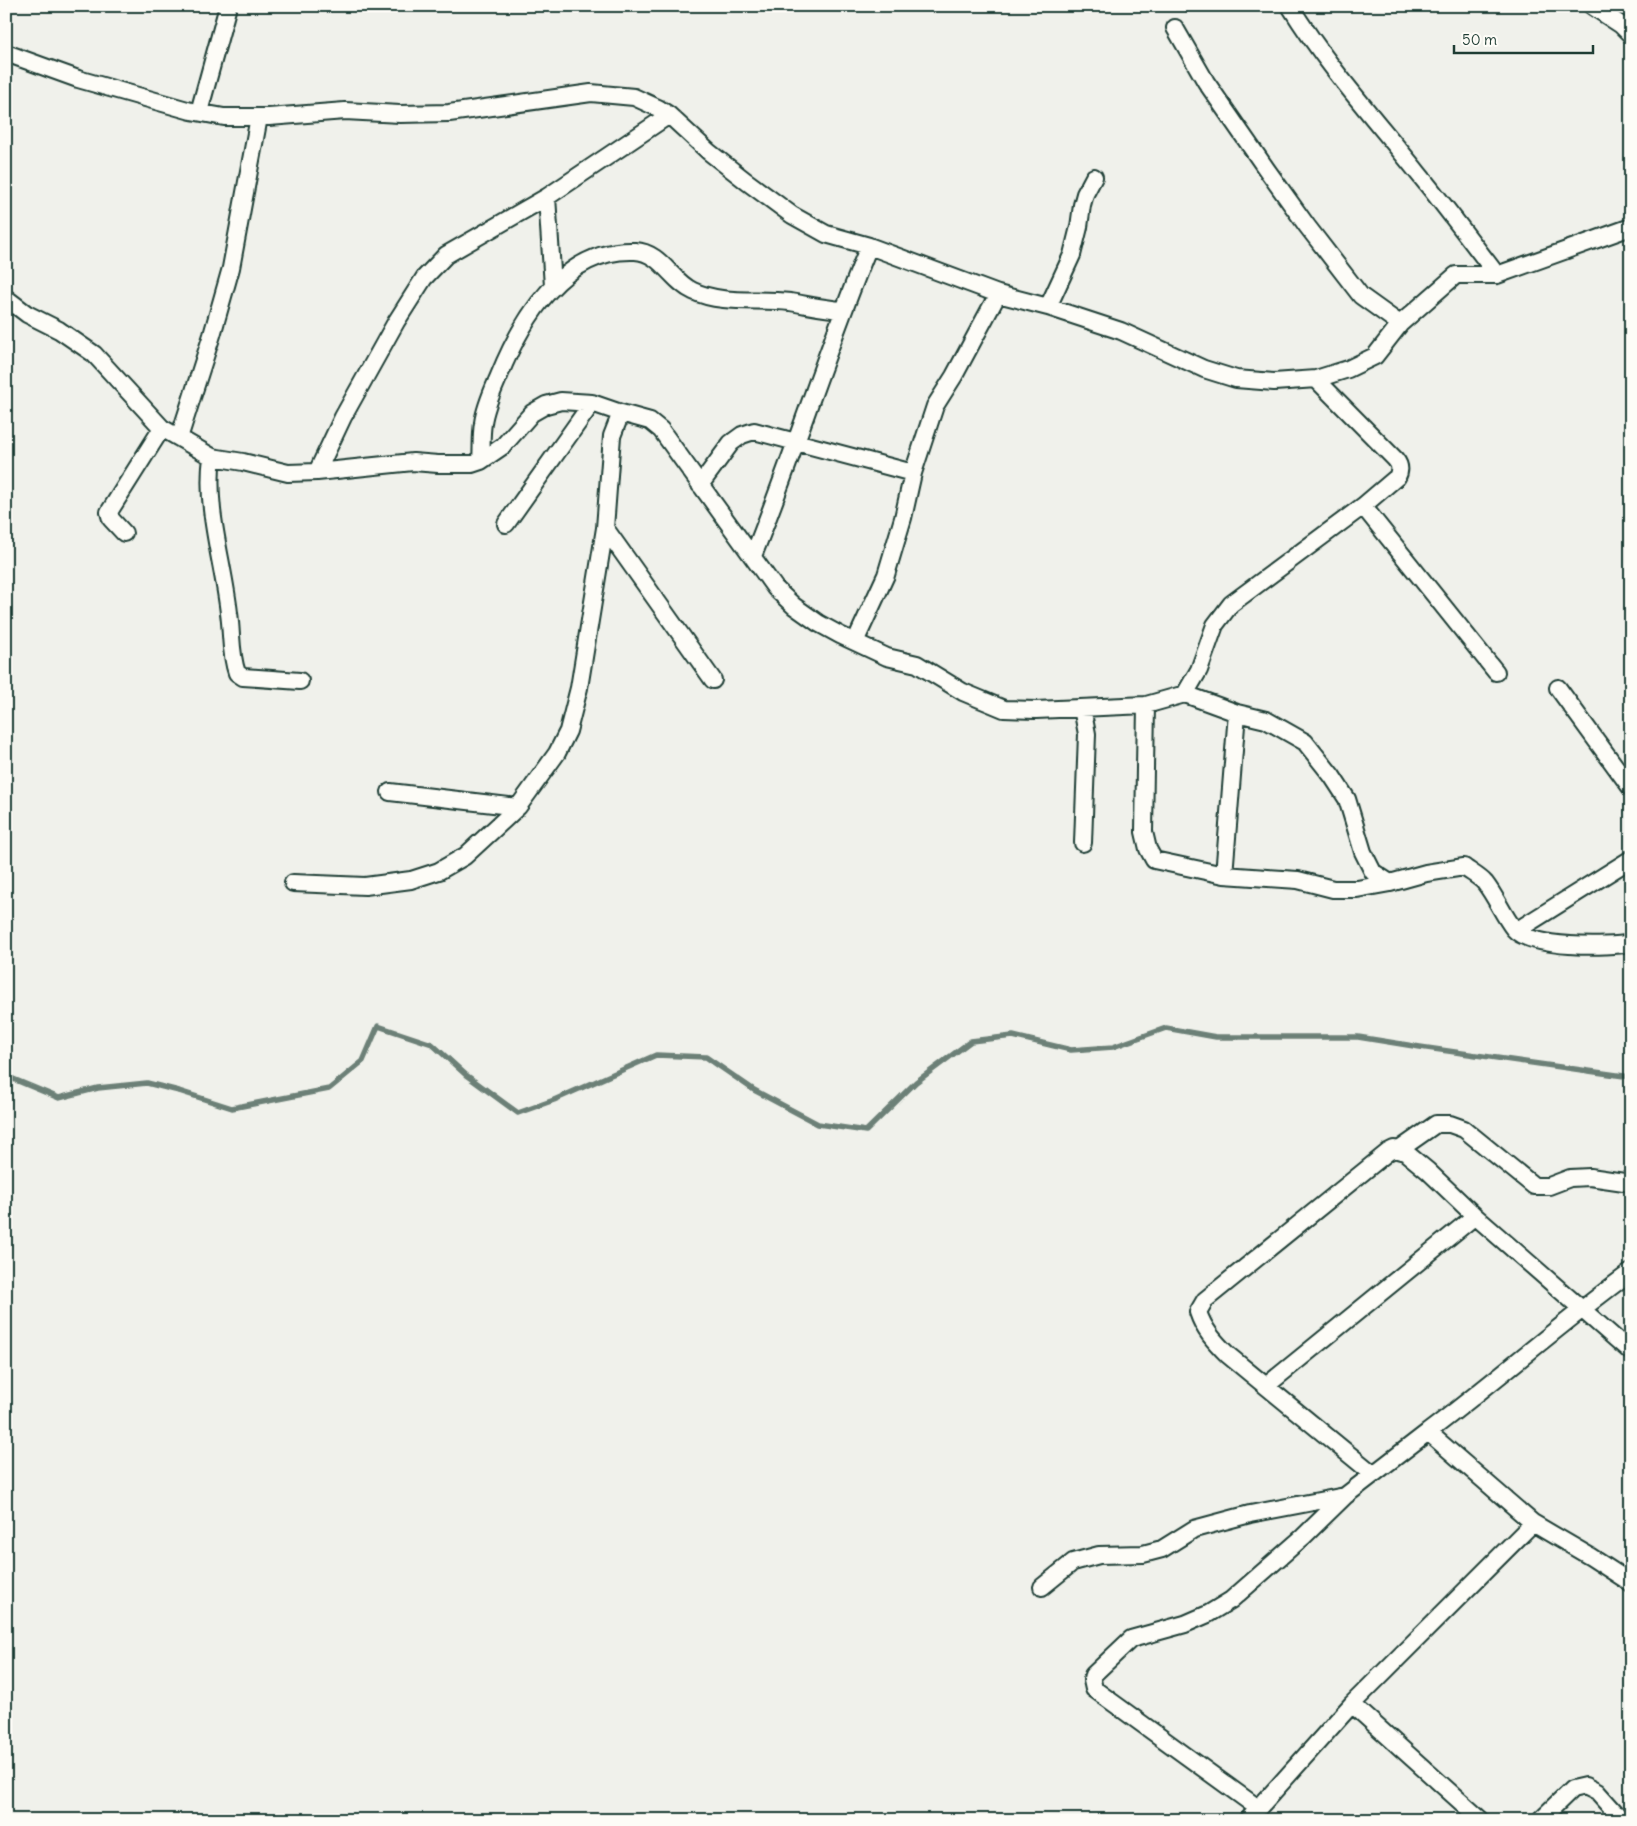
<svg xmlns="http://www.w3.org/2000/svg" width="1637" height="1826" font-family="Delius,sans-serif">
<rect width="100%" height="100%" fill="#f0f1eb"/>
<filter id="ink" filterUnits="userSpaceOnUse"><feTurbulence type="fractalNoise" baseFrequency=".02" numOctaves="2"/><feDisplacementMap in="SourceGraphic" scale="10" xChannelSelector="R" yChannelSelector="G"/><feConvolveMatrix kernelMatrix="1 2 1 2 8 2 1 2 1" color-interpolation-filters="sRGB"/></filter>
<g filter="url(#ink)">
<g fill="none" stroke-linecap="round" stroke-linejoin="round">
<path stroke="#6c8077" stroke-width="5.5" d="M6,1076l53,22 39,-10 49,-5 32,8 53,17 97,-19 34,-28 15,-35 54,18 34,31 52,38 36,-13 102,-45 50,2 48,33 64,34 48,7 50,-49 55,-41 42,-5 58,14 42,-3 53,-19 50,9h142l62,10 211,30"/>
<defs>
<path id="street" d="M1290,6c37,60 84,112 128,167 27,33 53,68 79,102l134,-48
M1592,6l29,19 10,10
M1175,28l31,54 61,88 40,56 54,70 39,28
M6,53l72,26 113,32 33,6h45l76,-6 55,3 49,-1 142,-20 43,4 24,11 11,7 40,37 37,29 46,34 34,19 43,12 129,48 50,13 73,24 83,38 32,10 38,3 42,-3 32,-10 27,-13 25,-32 56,-49h41
M199,112l29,-106
M547,197l6,89
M6,298l21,16 32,16 35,24 68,74 50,29 31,5 45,11 29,-1 96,-10 25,2h34l9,-3 22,-15 29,-33 14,-8 15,-4 31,2 29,10
M1048,307l24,-52 7,-28 3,-22 3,-11 9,-17
M1316,379l79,80c5,6 6,11 2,18l-34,29 -132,98 -16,21 -16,45 -14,24 52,19 29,7 39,22 27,34 15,23 16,53 10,20 17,11 36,-10 38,-6c6,5 16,10 21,16 11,14 18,32 29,46 16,19 93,19 117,14
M179,438l33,-103 19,-67 28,-151
M212,457c-7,53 11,103 17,156 3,20 1,41 8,60l6,4 57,4
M481,461c1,-13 0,-26 2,-38 2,-16 10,-33 16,-47 23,-57 65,-128 136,-125 26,1 36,30 58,40 29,14 66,7 97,11 18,3 35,7 53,8
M317,472l26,-55 53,-95 28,-44 22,-23 101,-58 122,-82
M700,485l31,-42 11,-8 12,-4 159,42
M1363,506l133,166
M506,524l86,-121
M605,528l108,152
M124,533l-13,-14 -2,-7 53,-84
M753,556c41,-102 74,-208 116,-310
M855,642l31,-67 17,-57 10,-45 22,-67 19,-30 44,-82
M1558,688l73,100
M1146,705l-2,127 4,17 6,11 70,15 74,5 35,9h24l33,-6
M1082,708l5,26 -4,109
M390,792l128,15
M1224,875l13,-162
M293,883l72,3 46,-6 28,-9 26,-15 53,-49 39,-54 11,-22 11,-43 26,-160 7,-92 9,-23 29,8 11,9 114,158 19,18 24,17 22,12 47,22 30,7 46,28 41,17 32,1 110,-5 39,-11
M1516,931l115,-72
M1399,1150l37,-26h14l14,5 70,57h15l21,-8 20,-1 41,6
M1266,1386l209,-170 156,136
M1428,1432c69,-52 133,-109 203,-160
M1373,1474l-145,-119c-14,-14 -24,-25 -30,-43l7,-12 183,-148 6,-3 11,3 23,19 47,45
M1042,1587l31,-25 26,-7 44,-1 19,-5 32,-20 56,-15 95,-18 83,-64 105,91 58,34 40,26
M1352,1704l181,-181
M1258,1808l-164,-119 -2,-9 1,-5 38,-36 54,-15 23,-10 23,-14 72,-63 42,-41
M1248,1820l104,-116 129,116
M1540,1820l32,-31 13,-3 12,6 25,28"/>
</defs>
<use href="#street" stroke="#1f3d34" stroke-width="20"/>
<use href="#street" stroke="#fdfcf7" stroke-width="16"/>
</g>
</g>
<rect width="1637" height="1826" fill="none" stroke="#fdfcf7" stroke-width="25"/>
<rect x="12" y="12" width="1612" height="1801" fill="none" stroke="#1f3d34" stroke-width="2" filter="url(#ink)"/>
<path d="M1454 45v8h139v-8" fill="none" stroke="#1f3d34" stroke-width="2.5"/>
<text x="1462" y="45" font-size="15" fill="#1f3d34" stroke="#fdfcf7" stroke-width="4" paint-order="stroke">50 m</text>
</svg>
